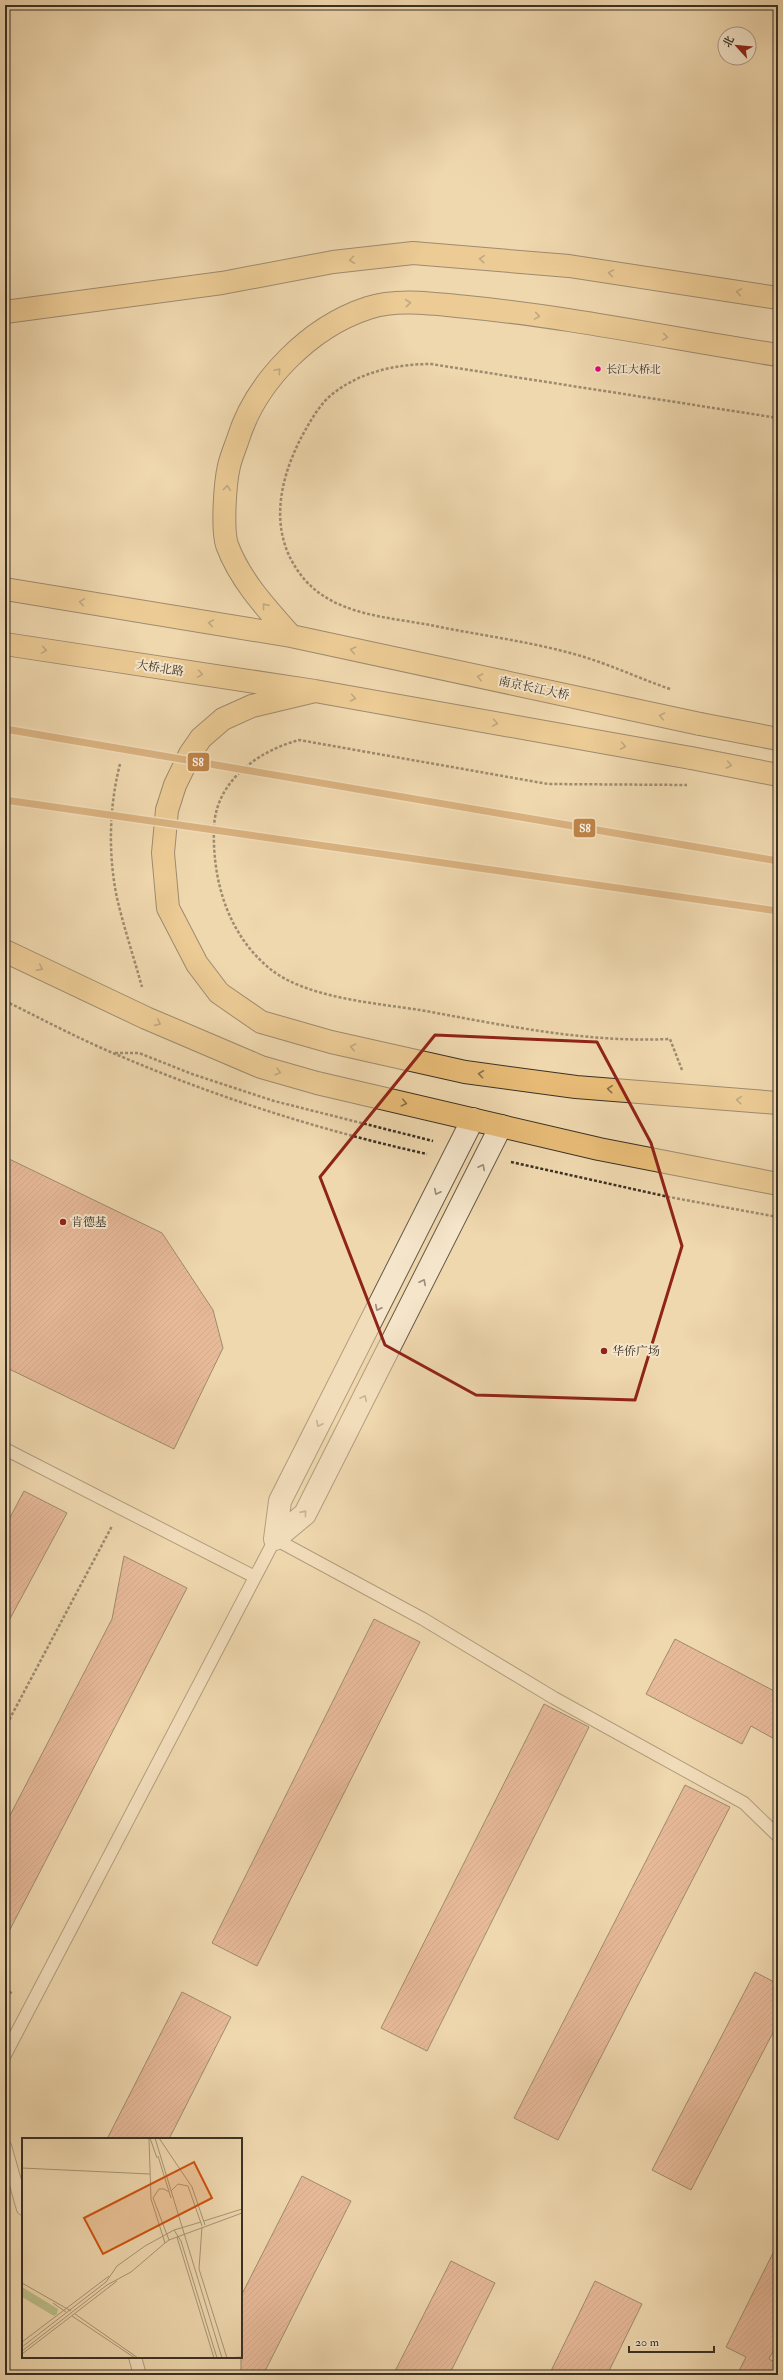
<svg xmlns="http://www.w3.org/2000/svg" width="783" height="2380" font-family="'IM FELL Double Pica','Noto Serif SC',serif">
<defs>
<pattern id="building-hatch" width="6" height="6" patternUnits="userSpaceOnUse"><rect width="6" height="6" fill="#dc967f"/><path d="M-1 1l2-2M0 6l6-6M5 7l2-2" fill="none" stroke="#b37b68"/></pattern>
</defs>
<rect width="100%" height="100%" fill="#efd7ae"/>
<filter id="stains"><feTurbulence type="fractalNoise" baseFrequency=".005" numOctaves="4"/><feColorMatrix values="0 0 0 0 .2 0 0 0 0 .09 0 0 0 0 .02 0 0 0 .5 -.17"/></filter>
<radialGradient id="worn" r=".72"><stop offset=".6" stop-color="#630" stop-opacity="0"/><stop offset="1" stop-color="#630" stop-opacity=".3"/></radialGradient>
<path fill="url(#building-hatch)" stroke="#3a3125" d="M5,1157l157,76 51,77 10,38 -49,101 -169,-82z
M24,1491l43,22 -62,115v-101z
M124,1556l63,32 -182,351v-114l107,-206z
M374,1619l46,23 -163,324 -45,-23z
M675,1639l103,54v48l-27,-15 -9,18 -96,-50z
M544,1704l45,23 -162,324 -46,-23z
M685,1785l45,22 -172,333 -44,-22z
M755,1972l23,12v39l-87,167 -39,-20z
M182,1992l49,25 -62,122h-62z
M302,2176l49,25 -88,174h-22v-79z
M778,2243v98l-9,18 9,5v11h-41l9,-18 -20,-10z
M451,2261l44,22 -46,92h-56z
M595,2281l47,23 -35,71h-58z"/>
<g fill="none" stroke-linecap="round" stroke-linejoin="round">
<defs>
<path id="service" d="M5,1449l250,128
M5,2055l270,-516 148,80 131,79 190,105 34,33
M5,2146l18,63
M135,2357l5,18"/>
<path id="minor" d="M275,1539l30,-25 196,-388
M275,1539l5,-38 193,-382"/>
<path id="primary" d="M5,312l217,-29 111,-21 80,-9 156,13 209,32
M5,951l141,67 115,49 56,16 282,66 179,35"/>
<path id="trunk" d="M5,589l286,47 409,88
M291,636c-25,-28 -51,-56 -64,-91 -5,-16 -2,-62 2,-79 2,-9 6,-18 9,-27 18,-58 72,-112 130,-131 29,-10 68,-4 99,-1 104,10 207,32 311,48
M5,644l310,47 376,67
M315,691l-63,15 -29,13 -22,19 -11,16 -15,31 -8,25 -4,43 5,55 29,56 22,29 42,29 70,20 134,30 111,15 202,16"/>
</defs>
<use href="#service" stroke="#675a47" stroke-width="14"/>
<use href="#minor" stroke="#675a47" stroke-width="24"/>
<use href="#primary" stroke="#3a3125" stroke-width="24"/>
<use href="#trunk" stroke="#3a3125" stroke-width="24"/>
<path stroke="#3a3125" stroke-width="2.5" stroke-dasharray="3 2" stroke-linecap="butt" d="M670,689c-32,-11 -63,-26 -96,-35 -47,-13 -96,-19 -144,-29 -43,-8 -94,-10 -125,-45 -38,-44 -27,-98 -3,-144 9,-16 18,-33 33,-44 28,-21 63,-28 96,-28l347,54
M120,764c-11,43 -12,91 -3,134 7,30 17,60 25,89
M5,1001c31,15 61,31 92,45 106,47 217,83 330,108
M115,1053h24l53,21 82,27 159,40
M682,1070l-12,-31c-85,4 -167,-14 -250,-29 -45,-7 -115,-12 -151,-42 -42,-35 -57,-89 -55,-141 2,-46 44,-76 85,-87l249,44 139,1
M511,1162l158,35 109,20
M5,1722l2,2 -2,3
M7,1724l105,-198
M5,1989l8,5"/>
<use href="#service" stroke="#f5e5ca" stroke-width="12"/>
<use href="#minor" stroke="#f5e5ca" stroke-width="22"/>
<use href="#primary" stroke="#e8bc77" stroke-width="22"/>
<use href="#trunk" stroke="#e8bc77" stroke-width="22"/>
<defs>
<path id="trunk-bridge" d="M700,724l78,15
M691,758l87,17"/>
</defs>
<use href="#trunk-bridge" stroke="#3a3125" stroke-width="24" stroke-linecap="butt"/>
<use href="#trunk-bridge" stroke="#e8bc77" stroke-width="22"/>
<defs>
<path id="metro-1" d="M5,729l773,132
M5,800l773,111"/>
</defs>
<use href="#metro-1" stroke="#f5e5ca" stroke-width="10"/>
<use href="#metro-1" stroke="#c08548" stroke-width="7"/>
</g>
<defs><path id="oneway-chevron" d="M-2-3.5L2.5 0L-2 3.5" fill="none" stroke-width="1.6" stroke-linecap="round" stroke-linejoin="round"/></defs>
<g stroke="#88704a">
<use href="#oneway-chevron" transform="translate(482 259) rotate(-175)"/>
<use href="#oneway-chevron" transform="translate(352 260) rotate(173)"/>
<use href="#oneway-chevron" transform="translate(611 273) rotate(-171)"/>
<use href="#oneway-chevron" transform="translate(739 292) rotate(-171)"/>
<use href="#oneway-chevron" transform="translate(408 303) rotate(-5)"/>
<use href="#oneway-chevron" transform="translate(537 316) rotate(9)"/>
<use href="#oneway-chevron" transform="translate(665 337) rotate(9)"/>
<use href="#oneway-chevron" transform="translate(278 371) rotate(-49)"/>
<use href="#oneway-chevron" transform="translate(227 488) rotate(-85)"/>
<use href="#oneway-chevron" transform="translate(82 602) rotate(-171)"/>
<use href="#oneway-chevron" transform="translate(265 606) rotate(-129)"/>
<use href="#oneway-chevron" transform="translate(211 623) rotate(-171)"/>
<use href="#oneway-chevron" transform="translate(44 650) rotate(9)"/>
<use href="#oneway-chevron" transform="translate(353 650) rotate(-168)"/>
<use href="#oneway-chevron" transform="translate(200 674) rotate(9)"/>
<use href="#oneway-chevron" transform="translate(480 677) rotate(-168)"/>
<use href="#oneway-chevron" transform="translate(353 698) rotate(10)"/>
<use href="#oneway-chevron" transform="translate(662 716) rotate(-168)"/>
<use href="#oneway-chevron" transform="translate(495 723) rotate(10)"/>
<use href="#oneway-chevron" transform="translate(623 746) rotate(10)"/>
<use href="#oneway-chevron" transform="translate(729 765) rotate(11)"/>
<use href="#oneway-chevron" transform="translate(40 968) rotate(26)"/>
<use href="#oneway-chevron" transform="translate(158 1023) rotate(24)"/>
<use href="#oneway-chevron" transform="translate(353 1047) rotate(-167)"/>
<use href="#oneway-chevron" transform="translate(278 1072) rotate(16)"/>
<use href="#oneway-chevron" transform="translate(481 1074) rotate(-172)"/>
<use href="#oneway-chevron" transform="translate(610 1089) rotate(-175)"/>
<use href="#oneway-chevron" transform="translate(739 1100) rotate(-175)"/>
<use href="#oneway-chevron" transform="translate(404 1103) rotate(13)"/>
</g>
<g stroke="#988b78">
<use href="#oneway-chevron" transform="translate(482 1167) rotate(-63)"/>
<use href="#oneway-chevron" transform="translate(437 1192) rotate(117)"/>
<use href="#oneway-chevron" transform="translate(423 1282) rotate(-63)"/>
<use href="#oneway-chevron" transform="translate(378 1308) rotate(117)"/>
<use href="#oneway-chevron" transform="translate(364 1398) rotate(-63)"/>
<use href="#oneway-chevron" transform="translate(319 1424) rotate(117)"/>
<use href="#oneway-chevron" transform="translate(304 1513) rotate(-51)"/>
</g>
<path d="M0 0H783V2380H0ZM435,1035l162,7 54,101 31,103 -47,154 -159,-5 -91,-50 -65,-168z" fill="#efd7ae" fill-opacity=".55" fill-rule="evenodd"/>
<path fill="none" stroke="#8f2418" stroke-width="3" stroke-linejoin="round" d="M435,1035l162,7 54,101 31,103 -47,154 -159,-5 -91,-50 -65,-168z"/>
<circle fill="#e5007d" stroke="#f5e5ca" stroke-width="1.5" cx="598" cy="369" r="3.5"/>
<g fill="#8f2418" stroke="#f5e5ca" stroke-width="1.5">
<circle cx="63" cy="1222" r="4"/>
<circle cx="604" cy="1351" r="4"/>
</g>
<g text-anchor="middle" stroke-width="4" stroke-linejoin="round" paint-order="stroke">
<g font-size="11" fill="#3a3125" stroke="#f5e5ca" text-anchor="start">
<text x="606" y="373">长江大桥北</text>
</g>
<g font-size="12" fill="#3a3125" stroke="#f5e5ca">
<text transform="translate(160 668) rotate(9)" y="4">大桥北路</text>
<text transform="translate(534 688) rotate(12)" y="4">南京长江大桥</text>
</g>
<g font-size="12" fill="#3a3125" stroke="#f5e5ca" text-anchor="start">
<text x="71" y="1226">肯德基</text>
<text x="612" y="1355">华侨广场</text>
</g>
</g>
<g transform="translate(22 2138)">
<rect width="220" height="220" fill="#efd7ae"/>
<path d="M0,149l36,22 -1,5 -3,2 -32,-19z" fill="#bbbe89"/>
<path fill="none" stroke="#a79577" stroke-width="1" d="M128,0l7,20M133,0l67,220M137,0l33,49 13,38M136,18l13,42M0,30l128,6M149,53l7,-7 10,2 14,40M182,83l38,-12M180,89l-3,42 28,89M152,92l7,11 36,117M155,99l37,121M147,102l73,-27M143,105l4,-3 -16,-42 6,-9h5l5,3M0,145l49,28M31,165l13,9M53,176l63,44M50,178l63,42M0,204l87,-66M0,209l84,-65 11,-16 28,-20 29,-16 27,-8M0,213l85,-66 24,-13 34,-29 -14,-44 -2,-60M0,216l95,-73M205,220l15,-1"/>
<path fill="#ce5310" fill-opacity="0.15" stroke="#ce5310" stroke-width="2" d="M172,24l18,36 -109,56 -19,-36z"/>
<rect width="220" height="220" fill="none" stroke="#3a3125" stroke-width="2"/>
</g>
<g stroke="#f5e5ca" stroke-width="1.5">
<rect x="187" y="752" width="23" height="20" rx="4" fill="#c08548"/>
<rect x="573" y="818" width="23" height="20" rx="4" fill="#c08548"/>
</g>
<g font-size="11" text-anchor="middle" font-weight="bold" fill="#fff">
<text x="198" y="766">S8</text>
<text x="585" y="832">S8</text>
</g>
<rect width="783" height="2380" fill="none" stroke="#efd7ae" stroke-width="20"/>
<rect x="6" y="6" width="771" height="2368" fill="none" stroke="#3a3125" stroke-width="2"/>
<rect x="10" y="10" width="763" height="2360" fill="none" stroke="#3a3125"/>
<g transform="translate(737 46) rotate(297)"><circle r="19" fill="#f5e5ca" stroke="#aa9d88"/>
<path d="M0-3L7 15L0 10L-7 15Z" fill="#8f2418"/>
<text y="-6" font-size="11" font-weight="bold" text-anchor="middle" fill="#3a3125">北</text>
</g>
<path d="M629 2346v6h85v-6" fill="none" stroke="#3a3125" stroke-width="2"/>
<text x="635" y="2346" font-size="12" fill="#3a3125" stroke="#f5e5ca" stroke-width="3" paint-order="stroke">20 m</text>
<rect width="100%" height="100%" filter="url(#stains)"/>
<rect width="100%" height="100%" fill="url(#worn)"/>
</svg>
